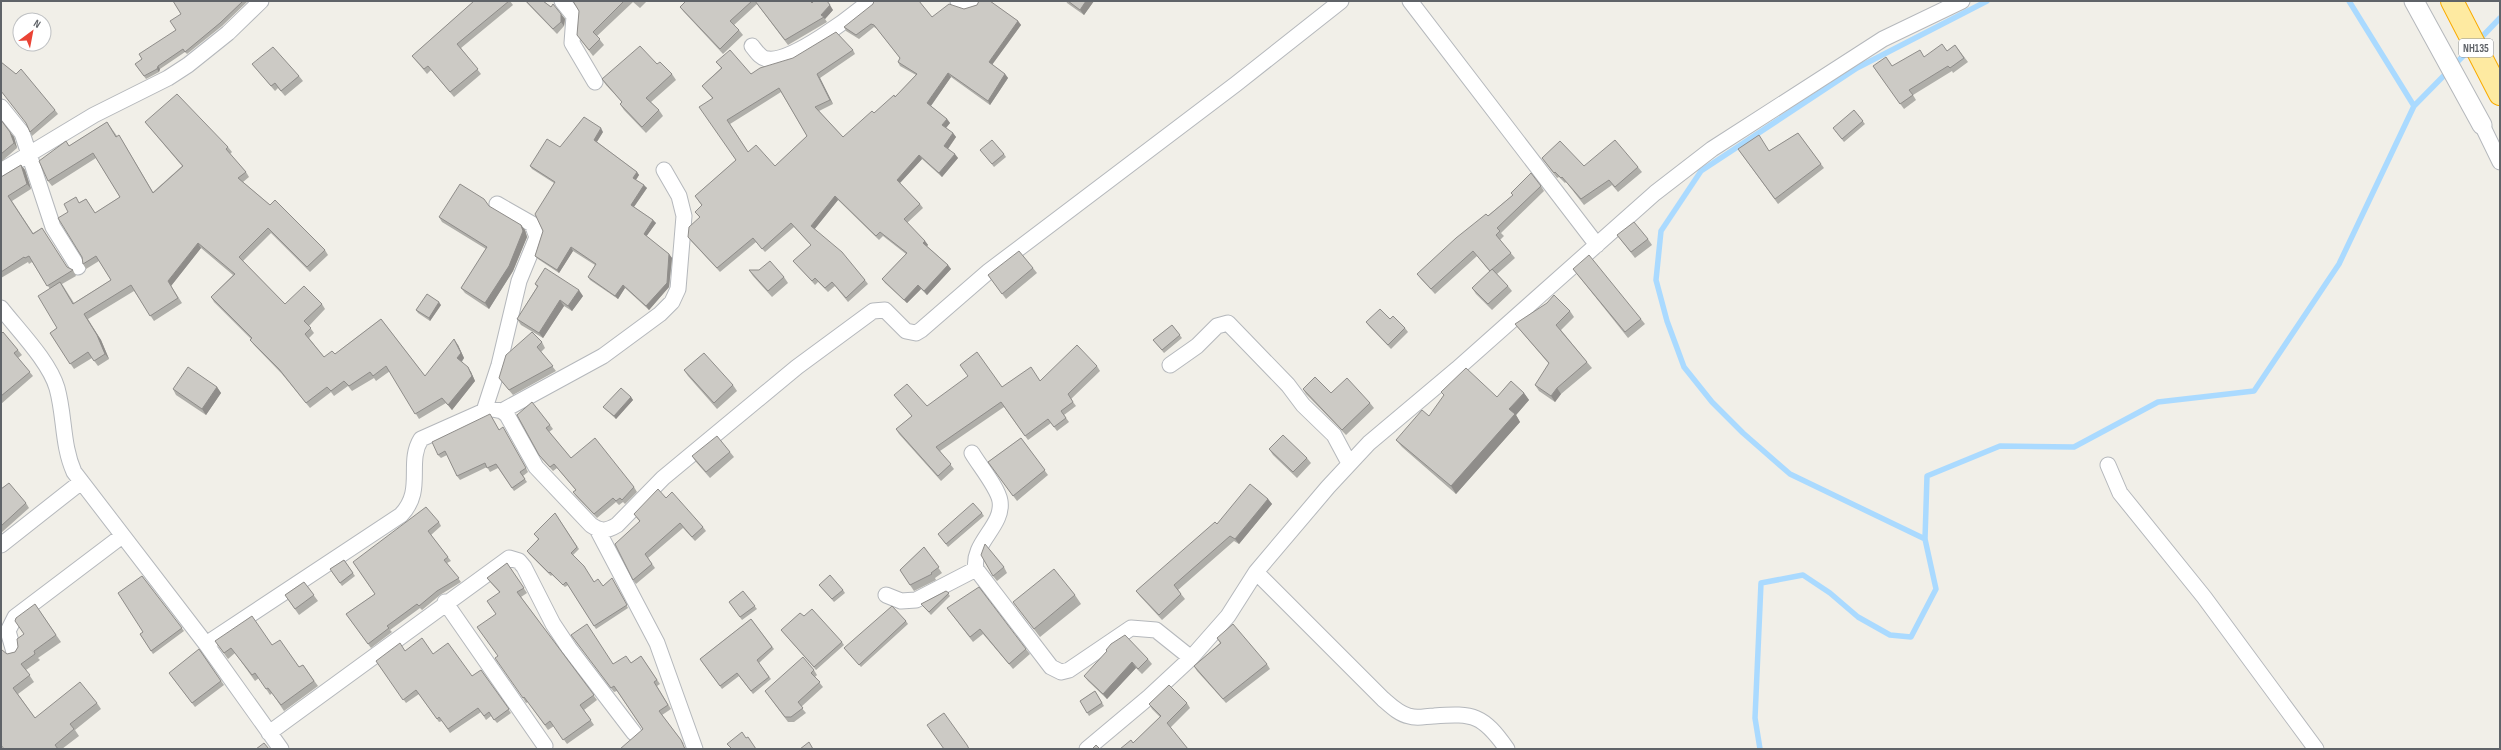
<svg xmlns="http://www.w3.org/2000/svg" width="2501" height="750" font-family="'Sofia Sans Condensed',sans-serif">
<rect width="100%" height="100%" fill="#f1efe8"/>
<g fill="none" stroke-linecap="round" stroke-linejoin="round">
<path stroke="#aadaff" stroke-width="5.5" d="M2349,1l65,105
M2478,41l22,-23
M1925,539l-135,-65 -47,-41 -31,-31 -28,-35 -17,-46 -11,-41 5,-49 40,-60 156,-103 130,-67
M1760,749l-5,-31 6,-135 42,-8 27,18 28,24 32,18 21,2 25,-48 -11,-50 2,-63 73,-30 74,1 84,-45 96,-11 85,-127 75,-158 56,-57"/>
<defs>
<path id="minor" d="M562,1l12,15 -2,27 23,39
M958,1l11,3 6,-3
M1410,1l187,244
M752,46c4,5 9,13 16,13 24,3 83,-42 102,-58
M1,107l21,26 31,94 25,40
M2482,125l18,37
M1,171l93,-56 74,-37 20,-13 40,-32 33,-32
M1,308c17,22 48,53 56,80 8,29 5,57 17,84l132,172 75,105
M1170,365l27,-19 20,-20 11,-3 60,62 15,20 31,30 15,28
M484,411l15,-46 20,-84 18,-44 -5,-13 -35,-20
M502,411l101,-55 57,-42 12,-12 6,-13 6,-73 -5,-20 -15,-26
M972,453c7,12 26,35 28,48 4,25 -29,42 -24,68l75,98 10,5 8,-2 62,-42 25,2 35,28
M2108,465l12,28 84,104 112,152
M597,529l60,114 38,106
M1,545l80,-63
M1256,572l127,127c8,7 16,15 26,17 8,3 17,0 25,0 40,-3 49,-1 73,33
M886,595l15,6 15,-1 60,-31
M445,602l100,144
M206,644l195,-129c24,-25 5,-52 20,-76l63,-28 8,-2 10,2 5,4 29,52 55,58c10,7 16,6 26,0l46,-47 134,-111 76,-56 12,-1 21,21 10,2 5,-3 68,-59 247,-187 105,-83
M14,652l-6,-21 7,-14 107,-81
M269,733l240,-175 10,3 5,6 29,57 16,24 65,85
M1087,749l62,-52 42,-39 37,-42 28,-44 72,-85 41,-44 88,-74 198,-176 57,-44 171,-110 79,-38"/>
<path id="tertiary" d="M2414,1l68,124"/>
<path id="trunk" d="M2452,1l48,93"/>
</defs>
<use href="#minor" stroke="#b5b8bc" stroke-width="17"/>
<use href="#tertiary" stroke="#b5b8bc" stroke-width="21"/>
<use href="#trunk" stroke="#f9ab00" stroke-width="24"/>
<use href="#minor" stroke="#fff" stroke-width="15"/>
<use href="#tertiary" stroke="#fff" stroke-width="19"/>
<use href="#trunk" stroke="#feeaa1" stroke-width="22"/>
</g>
<path fill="#afaea9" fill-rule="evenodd" d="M173,1h75l-26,25 -35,28 -2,-2 -25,17 -1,3 -13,7 -11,-15 7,-5 34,-29 5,-16z
M474,1h36l3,4 -52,43 20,26 -27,23 -23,-27 -4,4 -15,-18z
M525,1h18l18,13 4,5 -1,7 -7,8z
M602,1h45l-7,7 -7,-6 -36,34 7,9 -11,11 -16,-21z
M686,1h128l19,9 -8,9 2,3 -39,23 -31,-41 -23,21 5,5 4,5 -20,19 -39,-42 -4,-5z
M1066,1h28l-10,14 -17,-12z
M991,2l27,19 3,4 -29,40 13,9 3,4 -18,27 -39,-28 -20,29 16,13 3,4 -4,5 7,5 3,4 -8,12 10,9 -16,19 -20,-18 -22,24 20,21 3,4 -16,15 18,18 3,4 -1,1 21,19 3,4 -24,26 -6,-6 -14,14 -22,-20 -3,-4 24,-25 -23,-18 -4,4 -41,-40 -24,29 51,51 3,4 -20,18 -13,-16 -7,6 -10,-10 -3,3 -19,-21 -3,-3 18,-16 -17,-18 -29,25 -9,-10 -36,30 -29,-31 -3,-4 12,-19 -5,-6 7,-6 -7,-10 41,-36 -24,-62 -10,-12 19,-18 -5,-6 35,12 102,-24 2,4 -35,24 13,26 -14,7 24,26 52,-40 21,-22 -16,-9 -2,-4 2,-4 -23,-29 -3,-2 -15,12 -13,-8 -2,-4 88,-10zM781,92l26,44 -32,30 -27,-14 -18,-28z
M1955,45l13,17 -15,11 -1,-2 -39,24 3,5 -12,9 -31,-43h19l55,-15z
M252,64l47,12 4,5 -18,15 -7,-8 -3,3z
M657,64l15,10 4,6 -25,22 8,8 4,6 -17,17 -22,-23 -4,-6 2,-2 -16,-17 -4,-6z
M55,110l3,4 -26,22 -2,-4z
M1854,110l11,14 -21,18 -9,-11z
M1,120l13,17 3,11 -16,14z
M107,122l10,14 5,4 31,52 29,-26 -33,-39 -4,-5 83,25 4,5 -2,2 16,18 3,5 -6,5 27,23 55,45 3,5 -18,17 -39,-39 -28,28 42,43h37l3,5 -16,17 5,7 -5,5 15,19 11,-3 46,-35 44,57 33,-31 6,13 -2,4 9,10 4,9 -23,29 -6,-7 -27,16 -29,-48 -14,10 -2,-3 -22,13 -4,-5 -14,10 -3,-4 -21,16 -28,-34 -28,-29 -4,-5 1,-1 -37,-37 -3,-5 22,-22 -32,-27 -30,38 11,17 -28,18 -20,-30 -46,28 13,21 8,19 -11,7 -6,-8 -18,11 -24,-36 7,-5 -7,-39 -18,-27 -3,2 -1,-2 -27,16v-101l20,-12 4,5 6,19 -19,12 21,32 9,-5 25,39 6,3 3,6 -14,8 12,19 37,-23 -12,-19 -13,8 -3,-5 -1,-7 -14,-45 12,-10 6,-3 9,14 25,-16 -24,-39 -44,28 -4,-5 18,-40 3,5z
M603,132l-6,10 40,30 2,3 -3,5 11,8 -13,19 19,13 3,3 -10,13 23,18 3,4 -3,29 -20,23 -24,-22 -7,11 -28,-19 -2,-3 7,-12 -22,-14 -14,22 -21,-14 -3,-3 8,-25 11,-48 -22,-14 -2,-3 30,-19z
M1798,133l26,35 -46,36 -40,-55 31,2z
M982,152l22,2 2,3 -12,10z
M1542,158l42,8 54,1 4,5 -24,20 -6,-7 -28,20 -18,-23 -1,1 -6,-6 -2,1z
M1541,186l3,5 -43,42 3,3 -4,4 15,18 -18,16 11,12 4,5 -20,19 -16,-16 -4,-6 18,-16 -13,-16 -42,38 -14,-15 -4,-5 96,-79 -2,-2z
M489,207l32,18 4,5 2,7 -14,34 -24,38 -24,-16 -4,-5 25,-39 -44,-27 -3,-5z
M1617,235l31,4 4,6 -17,13z
M1033,268l4,5 -31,26 -18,-24z
M1573,269l68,50 4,5 -17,14z
M749,270h10l25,7 4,6 -16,14 -19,-21z
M535,284l48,12 -11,15 -8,-5 -21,32 -22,-13 -4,-6 20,-32z
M441,305l-11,16 -12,-8 -2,-3z
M1570,311l4,6 -13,13 26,32 5,6 -31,26 -6,8 -16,-11 -4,-6 14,-21 -29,-34 -5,-6z
M1390,319l15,9 3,4 -17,17 -22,-23 -3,-4z
M1172,325l10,13 -18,15 -11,-13z
M1,334l17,16 4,5 -4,3 15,18 -32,28z
M542,342l3,6 -4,4 15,19 -43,24 -14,-17z
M1097,366l3,5 -29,28 5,7 -12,9 5,7 -12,9 -6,-8 -23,17 -24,-33 -64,44 14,18 -13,12 -42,-47 -3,-5 16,-13 -18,-21 33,11 75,-19 38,-6z
M684,370l49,15 4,6 -20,18 -29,-33z
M217,387l4,6 -15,22 -30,-20 -3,-6z
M1303,389l28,4 39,10 4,5 -28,27 -40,-41z
M1524,393l5,7 -13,15 4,7 -64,72 -54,-47 -6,-7 33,-24 68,-19z
M631,397l2,3 -17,19 -11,-10 -2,-2z
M517,415l33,10 3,4 -4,3 22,26 63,29 3,5 -12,12 -2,-2 -4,3 -3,-3 -19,16 -21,-22 -3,-4 3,-2 -19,-22 -4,3 -11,-12z
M492,418l7,12 6,1 23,41 -5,4 4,6 -13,9 -16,-23 -8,4 -3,-5 -27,13 -3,-4 -10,-21 -6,3 -3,-3z
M1021,438l27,37 -31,26 -29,-39z
M1269,449l38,9 4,5 -14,15 -24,-23z
M730,452l4,5 -24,21 -14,-16 -4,-6z
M1,489l25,14 3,5 -28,25z
M666,498l37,29 3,4 -11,10 -12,-13 -35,30 7,10 -19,16 -3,-4 7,-58 -6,-8z
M1268,499l4,5 -33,40 -5,-3 -56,49 7,9 -23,21 -22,-24 -4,-5 81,-67z
M555,513l24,36 -6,6 21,27 9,4 9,-8 16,30 -32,21 -28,-44 -3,2 -13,-12 -1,1 -22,-22 -2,-3 11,-12 -4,-5z
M982,513l2,3 -36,31 -10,-13z
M439,522l2,4 -10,9 20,26 -4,2 14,19 -21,13 -18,15 -2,-2 -30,22 2,2 -21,16 -25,-34 29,-20 -22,-32z
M924,547l18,26 -7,5 1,2 -22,11 -14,-21z
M344,560l11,16 -13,10 -12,-17z
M507,563l20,30 -6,4 76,103 -13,10 10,15 -27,19 -13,-18 -6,4 -20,-28 -2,1 -28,-47 -2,-42 3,-22 -8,-9 -4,-5z
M1004,567l3,6 -10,8 -4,-5z
M142,576l42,55 -31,23 -13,-20 3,-2z
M304,582l14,19 -19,14 -14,-20z
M819,585l24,5 2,3 -11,9z
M743,591l14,18 -15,11 -13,-18z
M946,591l4,5 -19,19 -10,-11z
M1075,595l6,9 -41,33 -27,-35z
M35,604l26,38 -23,16 2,2 -14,10 8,12 -16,12 17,24 62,-15 4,6 -26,21 4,6 -17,13h-58l-3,-80 6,-15 8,-2 3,-5 6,-13z
M947,608l79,41 4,5 -17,15 -30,-35 -10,8z
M804,616l38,26 2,3 -28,25 -35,-40z
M751,619l23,30 -15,14 12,16 -18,15 -14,-18 -17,13 -22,-30z
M906,621l2,3 -47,43 -17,-19z
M571,635l43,29 17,-1 10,-7 19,28 -3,2 14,23 -9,6 22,29 -41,-15 -26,-38 -3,1z
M1217,638l50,26 3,5 -44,34 -29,-32 -3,-5 26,-23z
M215,641l57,4 27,22 4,-2 15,21 -34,25 -12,-18 -2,2 -11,-17 -4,3 -20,-28 -7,6z
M199,649l25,36 -29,22 -23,-30z
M405,651l28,3 39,22 9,-6 30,43 -14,10 -6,-7 -5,4 -5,-8 -31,21 -8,-12 -3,1 -20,-28 -13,9 -30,-42z
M1148,659l4,5 -10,10 -6,-6 -29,31 -19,-18 -4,-5z
M814,670l3,5 -2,2 8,10 -22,20 5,6 -12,9h-6l-23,-31z
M1095,691l9,15 -15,10 -9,-15z
M1187,703l3,5 -19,19 -51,22 13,-6 27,-26 -8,-8 -3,-5z"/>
<path fill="#8f8d8a" d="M1086,1h8l-10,14 -4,-5z
M830,5l3,5 -8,9 -4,-4z
M561,14l4,5 -1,7 -3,-4z
M1018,21l3,4 -30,41 -2,-4z
M158,66l2,3 -1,3 -2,-3z
M948,73l3,4 -21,30 -3,-4z
M817,74l3,4 13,26 -3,-4z
M1005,74l3,4 -18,27 -2,-4z
M947,119l3,4 -5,6 -3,-4z
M601,128l2,4 -7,11 -2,-3z
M10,132l4,5 3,11 -3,-5z
M953,133l3,4 -9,13 -3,-4z
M955,154l3,4 -16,19 -3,-4z
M919,155l3,4 -23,25 -2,-4z
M21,165l4,5 6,19 -4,-5z
M637,172l2,3 -4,6 -2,-3z
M644,185l3,3 -14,20 -2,-3z
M835,196l3,4 -24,30 -3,-4z
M653,220l3,3 -10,14 -2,-3z
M521,225l4,5 2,7 -14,34 -24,38 -4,-6z
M925,241l3,4 -2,2 -3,-4z
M198,243l3,5 -30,38 11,17 -14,-22z
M571,247l2,4 -14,22 -2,-3z
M669,254l3,4 -3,29 -20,23 -3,-4z
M948,265l3,4 -24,26 -3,-4z
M623,285l2,3 -7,11 -3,-3z
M918,285l3,4 -14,14 -3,-3z
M579,290l4,6 -11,15 -4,-5z
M560,300l4,6 -21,32 -4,-5z
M439,302l2,3 -11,16 -1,-3z
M84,314l17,26 8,19 -4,-5z
M454,339l4,6 6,13 -4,5 -3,-5z
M468,367l3,5 4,9 -23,29 -4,-5z
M217,387l4,6 -15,22 -4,-6z
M1557,388l4,6 -6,8 -4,-6z
M1524,393l5,7 -13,15 4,7 -64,72 -5,-8 58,-77z
M631,397l2,3 -17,19 -2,-3z
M503,427l2,4 23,41 -2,-4z
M1268,499l4,5 -33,40 -4,-5z
M1132,662l4,6 -29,31 -4,-5z"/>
<path fill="#cccac5" stroke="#8f8d8a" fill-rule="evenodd" d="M173,1h70l-23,22 -35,29 -2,-3 -25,17 -1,3 -13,7 -9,-12 7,-5 -3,-5 37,-24 -6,-9 11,-7z
M474,1h35l-52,43 21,25 -28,23 -22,-26 -4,3 -12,-13z
M526,1h17l8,6 2,-3 8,10v8l-8,7z
M573,1h27l1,1 1,-1h22l-31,31 7,7 -11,11 -12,-15 2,-24z
M686,1h66l-22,20 9,9 -19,19 -40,-42z
M755,1h55l2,2 2,-2h13l3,4 -9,10 3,2 -39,23z
M874,1h45l13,16 17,-13 15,5 13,-4 2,-4h11l28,20 -29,41 16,12 -17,27 -40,-28 -21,30 20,16 -5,6 11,8 -9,13 11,8 -16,19 -20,-18 -22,25 23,24 -16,15 21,22 -2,2 25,22 -24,26 -6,-6 -14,15 -22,-21 25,-26 -27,-21 -4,4 -41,-40 -24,30 31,26 23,28 -19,18 -14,-16 -7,6 -10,-10 -3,3 -19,-20 18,-16 -20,-22 -29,26 -9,-11 -36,30 -29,-31 1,-10 11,-10 -5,-5 7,-7 -7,-9 41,-36 -37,-53 14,-9 -11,-12 20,-18 -6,-6 14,-12 21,24 9,-6 33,-10 43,-26 17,18 -36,24 13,26 -15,7 28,30 29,-26 2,2 20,-18 1,2 22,-23 -19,-12 2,-4 -26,-33 -3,-1 -15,11 -12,-8 29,-23zM779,88l28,48 -32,30 -19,-21 -8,7 -21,-32z
M1068,1h18l-6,9z
M1942,44l5,7 8,-6 9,13 -14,10 -2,-2 -39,24 4,5 -13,9 -27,-38 13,-9 6,9 28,-16 4,7z
M640,46l17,18 3,-2 12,12 -26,24 13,12 -17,17 -22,-23 2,-2 -20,-23z
M273,47l26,29 -18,15 -6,-8 -4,3 -19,-22z
M1,62l15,12 5,-5 34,41 -25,22 -4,-9 -25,-32z
M177,94l51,53 -2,2 20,23 -8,6 32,27 5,-5 50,50 -18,17 -39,-39 -29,29 46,47 19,-18 18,18 -18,17 7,7 -6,6 19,23 8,-6 3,3 46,-35 44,57 29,-37 7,14 -4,5 11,9 4,9 -24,29 -6,-7 -27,16 -29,-48 -13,10 -3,-4 -21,14 -5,-5 -13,10 -4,-4 -21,16 -27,-34 -29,-29 2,-2 -41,-41 24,-23 -37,-31 -30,38 10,17 -28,18 -19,-31 -47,29 13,21 8,19 -11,7 -6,-9 -18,12 -20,-31 7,-5 -19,-32 22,-14 13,22 38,-24 -15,-24 -13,8 -1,-7 -24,-39 10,-6 -4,-8 12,-7 3,6 7,-4 9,14 25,-16 -27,-44 -45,28 -9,-20 27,-20 3,5 38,-24 9,15 3,-2 34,58 30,-27 -38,-44z
M1854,110l9,11 -21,18 -9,-11z
M584,117l17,11 -7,12 43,32 -4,6 11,7 -13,20 22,15 -9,14 25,20 -2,29 -21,23 -23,-21 -8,11 -27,-19 8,-13 -25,-17 -14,23 -22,-14 8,-25 -8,-17 20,-32 -25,-16 17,-27 13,8z
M1,120l9,12 4,11 -13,11z
M1798,133l23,31 -46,35 -37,-50 21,-14 10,16z
M992,140l12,14 -12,10 -12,-14z
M1615,140l23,27 -23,20 -6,-7 -28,19 -19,-22 -1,1 -6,-6 -1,1 -12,-15 18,-17 24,25z
M21,165l6,19 -19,12 25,38 9,-6 25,39 6,3 -26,16 -18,-30 -4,2 -1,-1 -23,15v-95z
M1531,173l10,13 -44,42 3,3 -4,4 15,18 -21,18 -17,-20 -42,38 -14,-15 39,-36 30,-24 2,2 25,-21 -2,-2z
M460,184l24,15 5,7 32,19 2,6 -14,35 -24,37 -24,-15 26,-41 -48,-30z
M1634,222l14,17 -17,13 -14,-17z
M1019,251l14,17 -31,26 -14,-19z
M1589,255l52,64 -16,13 -52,-63z
M770,261l14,16 -16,14 -19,-21h10z
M545,268l34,22 -11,16 -8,-6 -21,33 -22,-14 21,-33 -3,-2z
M1492,269l16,17 -20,18 -16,-16z
M427,294l12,8 -10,16 -13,-8z
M1554,295l16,16 -14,14 31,37 -30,26 -6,8 -16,-11 14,-22 -34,-39 32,-21z
M1380,309l10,10 3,-3 12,12 -17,17 -22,-23z
M1172,325l8,10 -18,15 -9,-10z
M3,332l15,18 -4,3 16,19 -29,24v-62z
M532,332l10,10 -5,5 16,19 -44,24 -10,-12 7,-23z
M1077,345l20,21 -29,28 5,8 -12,9 5,7 -12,9 -6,-8 -23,17 -24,-34 -65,45 15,17 -13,12 -42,-47 16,-13 -18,-21 13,-11 20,22 41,-30 -8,-11 17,-13 25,35 29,-20 9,14z
M704,353l29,32 -19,18 -30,-33z
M188,367l29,20 -15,22 -29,-20z
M1466,368l31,29 14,-16 13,12 -15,16 6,5 -64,72 -55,-46 26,-30 7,6 15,-21 -3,-3z
M1315,377l16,16 16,-15 23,25 -28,27 -39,-41z
M621,388l10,9 -17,19 -11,-9z
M532,402l18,23 -4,3 25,30 24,-20 39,49 -12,13 -2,-2 -4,3 -3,-3 -19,16 -21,-22 3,-2 -22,-26 -4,3 -11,-12 -22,-40z
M490,414l9,16 4,-3 23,41 -6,4 5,7 -13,9 -16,-24 -9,4 -2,-5 -28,13 -12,-25 -7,4 -6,-13z
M1283,435l24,23 -14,14 -24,-23z
M717,436l13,16 -24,20 -14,-16z
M1021,438l24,32 -32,26 -25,-34z
M9,483l17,20 -25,23v-37z
M1250,484l18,15 -33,40 -5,-3 -56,49 7,9 -22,21 -23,-24 79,-69 2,2z
M658,489l8,9 6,-6 31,35 -11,10 -12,-14 -35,31 7,10 -19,16 -18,-36 25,-23 -6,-7z
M973,503l9,10 -36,31 -8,-10z
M426,507l13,15 -11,9 20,26 -4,3 15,18 -22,13 -18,15 -2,-2 -30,22 2,2 -21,16 -22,-30 29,-20 -22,-32z
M555,513l22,34 -6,6 13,13 10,16 4,-3 5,7 9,-8 15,27 -33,21 -28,-44 -3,3 -13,-13 -1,1 -22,-22 12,-12 -5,-5z
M985,544l19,23 -11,9 -12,-21z
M924,547l15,20 -8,6 1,1 -22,11 -10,-15z
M344,560l9,13 -13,10 -10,-14z
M507,563l17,25 -7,4 77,103 -14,10 11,15 -28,20 -13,-19 -5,4 -21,-28 -1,1 -28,-40 3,-2 -21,-29 19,-13 -9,-13 13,-9 -13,-14z
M1054,569l21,26 -41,34 -21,-27z
M830,575l13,15 -11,9 -13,-14z
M142,576l40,52 -31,23 -11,-17 3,-2 -25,-39z
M304,582l10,13 -19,14 -10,-14z
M979,587l47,62 -17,15 -29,-35 -10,8 -23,-29z
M743,591l12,15 -15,11 -11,-15z
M946,591l3,2 -20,19 -8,-8z
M35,604l21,31 -22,16 1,3 -14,10 9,11 -17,13 22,30 45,-36 17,21 -27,21 4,5 -19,16 3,4h-54l-3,-4v-76h1l-1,-1v-18h1l5,4 8,-2 3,-5 -1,-8 7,-5 -9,-13 1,-3z
M892,606l14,15 -47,44 -15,-17z
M812,609l30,33 -28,25 -33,-37 19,-17 4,3z
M252,616l20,29 8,-5 19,27 4,-2 11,16 -33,24 -13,-17 -2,1 -11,-16 -3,2 -21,-27 -7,5 -9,-12z
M751,619l21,28 -15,13 12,17 -18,14 -14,-18 -17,13 -20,-27z
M587,624l26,40 13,-8 5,7 10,-7 16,24 -3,2 14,23 -9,6 22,29 4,9h-65l23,-20 -29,-43 -3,2 -40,-53z
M1233,624l34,40 -44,35 -29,-33 27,-23 -4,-5z
M1125,635l23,24 -10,10 -6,-7 -29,32 -19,-18 23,-25 -1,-1 5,-6z
M422,638l11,16 15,-11 24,33 9,-6 28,39 -15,11 -5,-8 -5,4 -6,-8 -30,21 -9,-12 -2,2 -21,-29 -13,10 -27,-39 24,-18 5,8z
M199,649l22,32 -29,22 -23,-30z
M803,657l11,13 -3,3 9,9 -22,20 5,6 -12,9h-6l-20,-26z
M1169,685l18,18 -20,20 21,26h-68l11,-9 2,3 28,-27 -12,-12z
M1095,691l7,12 -15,10 -7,-12z
M944,713l23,32 2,4h-25l-17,-24z
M742,732l4,6 2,-1 8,12h-26l1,-1 -4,-4z
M809,742l4,7h-13z
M264,743l5,6h-13z
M1096,745l4,4h-8z"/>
<g text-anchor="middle" stroke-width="4" stroke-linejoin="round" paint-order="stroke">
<rect fill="#fff" stroke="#8f9295" stroke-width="1" x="2459" y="39" width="34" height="18" rx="3"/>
<g font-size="11" font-weight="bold" fill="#5f6368">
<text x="2476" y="52">NH135</text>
</g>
</g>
<rect width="2501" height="750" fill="none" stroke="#5f6368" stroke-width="4"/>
<g transform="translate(32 32) rotate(32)"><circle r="19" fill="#ffffff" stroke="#bfc1c3"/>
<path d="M0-3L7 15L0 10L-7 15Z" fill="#ea4335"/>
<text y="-6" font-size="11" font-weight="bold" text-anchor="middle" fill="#5f6368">N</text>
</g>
</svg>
